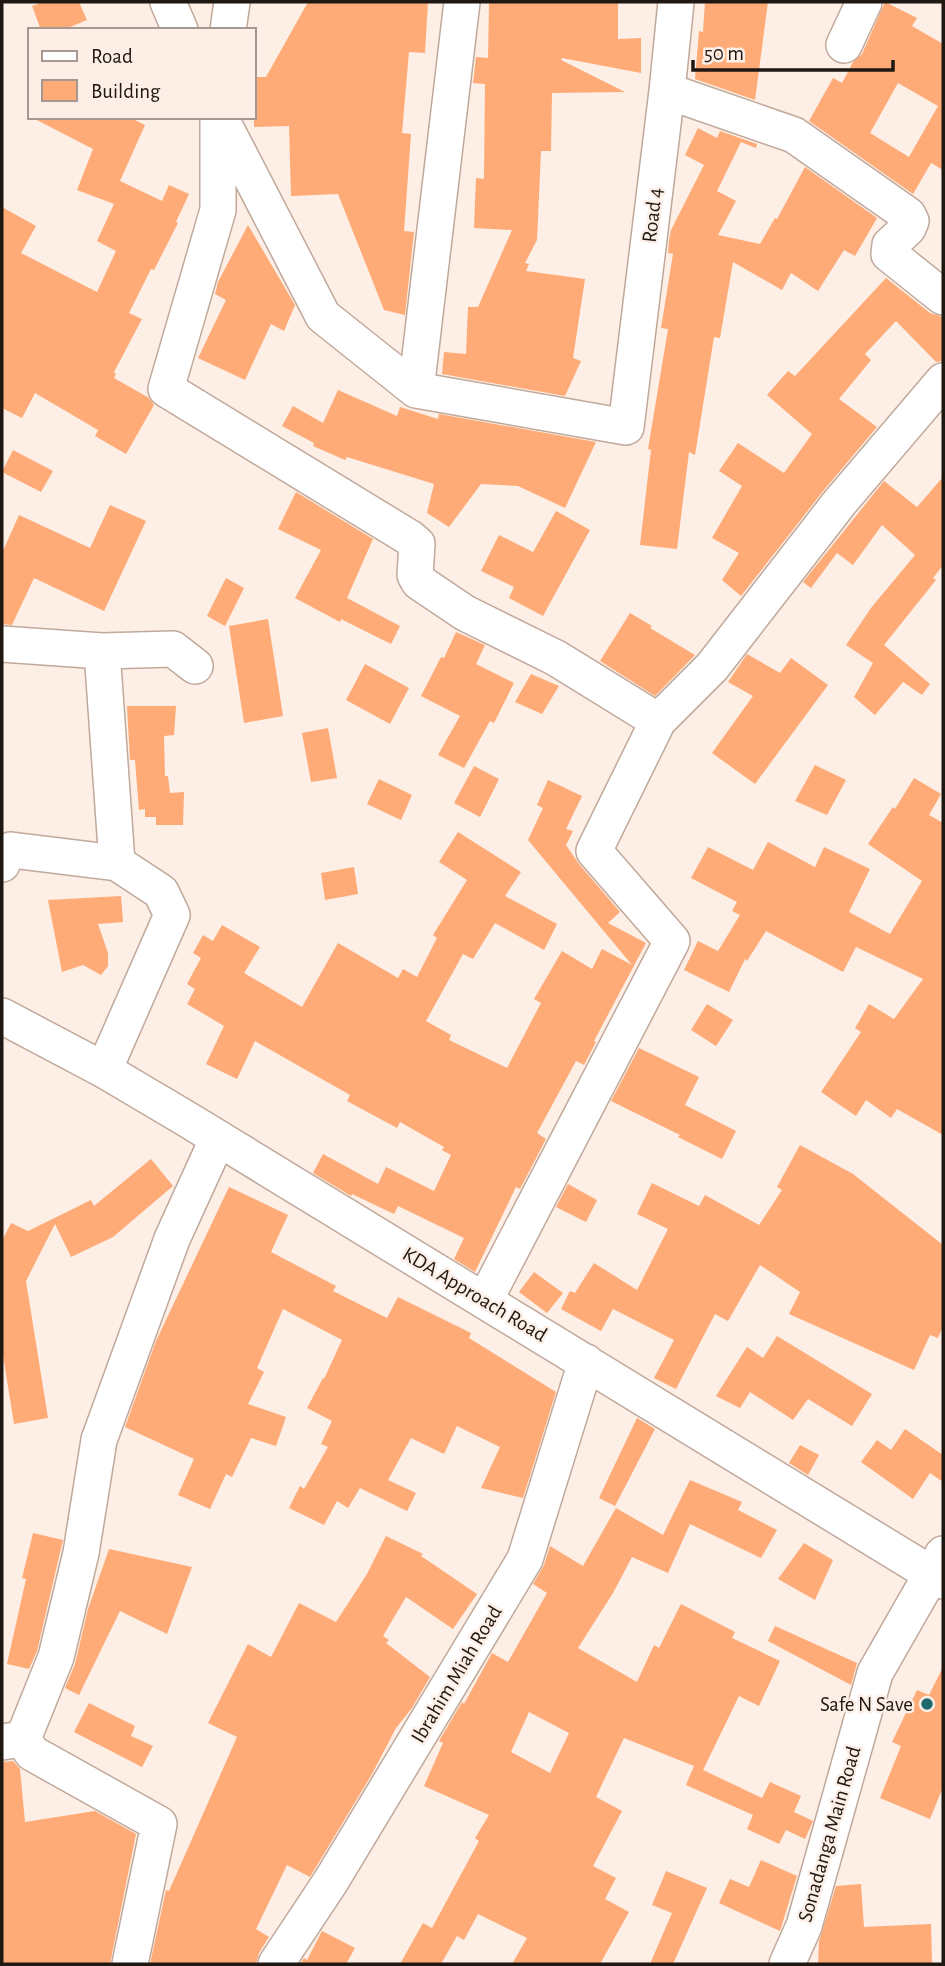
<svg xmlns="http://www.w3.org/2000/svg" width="945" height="1966" font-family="'Alegreya Sans',sans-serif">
<rect width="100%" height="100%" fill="#fdeee6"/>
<path fill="#feab77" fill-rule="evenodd" d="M43,2h36l8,18 -24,10h-22l-9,-24z
M308,2h120l-3,51 -16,-1 -7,81 9,1 -7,97 10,1 -9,83 -21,-5 -46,-116 -47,2 -2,-70 -35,1v-50h12z
M489,2h129v37l23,-1v35l-79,-15 -1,2 64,32 -73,1 -1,58h-10l-4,89 -12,23 4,1 -3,7 59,8 -12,79 8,3 -16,35 -123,-22 2,-22 22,2 2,-47h10l34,-77 -38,-2 2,-50 8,1 1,-95 -12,-1 3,-26 12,1z
M705,2h63l-13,98 -60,-21 4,-48 4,1z
M885,2l32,16 -5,8 31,18v126l-12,-7 -18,31 -104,-73 24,-43 9,5 11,-21 9,-8zM898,83l40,23 -29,51 -39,-24z
M31,117h98l16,8 -25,56 42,20 7,-16 20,9 -13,28 2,1 -24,47 -3,-1 -22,44 13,6 -28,53 2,2 -2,4 35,20 5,7 -28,49 -31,-18 3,-6 -63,-37 -13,25 -20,-10v-201l34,19 -15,27 76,39 19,-41 -19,-10 17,-37 -37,-14 16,-41z
M698,128l19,10 3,-7 37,13 -1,4 -15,-6 -24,49 19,10 -18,34 42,9 15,-26 2,1 28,-52 72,51 -22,38 -11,-6 -26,41 -27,-18 -9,17 -49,-28 -13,76 -6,-1 -19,118 -6,-3 -12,97 -37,-4 11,-95 -3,-1 20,-120 -7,-1 12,-74 -5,-1 1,-13 2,-10 33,-65 -19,-10z
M248,225l47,80 -11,26 -13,-7 -26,56 -47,-22 28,-58 -11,-6 3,-12z
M886,278l44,35 13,4v44l-7,1 -40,-41 -31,33 6,6 -32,39 38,28 -53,63 -83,106 -19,-16 17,-27 -27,-15 30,-52 -23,-15 19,-28 46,30 28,-39 -45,-39 21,-24 7,5z
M338,390l59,26 3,-9 38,12 1,-5 157,28 -31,66 -47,-22 -37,-2 -32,43 -22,-14 7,-29 -87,-27 -2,3 -32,-14 1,-3 -32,-17 11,-20 30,17z
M13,450l40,21 -12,21 -39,-20z
M943,477v88l-10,13 3,2 -52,65 46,39 -8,11 -19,-13 -28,33 -21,-18 19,-34 -27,-18 25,-37 44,-53 -33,-30 -29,40 -16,-12 -26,35 -8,-6 81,-101 33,26z
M296,492l77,47 -26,59 53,28 -9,18 -50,-25 -1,3 -45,-24 26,-48 -43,-21z
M110,505l36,16 -42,90 -70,-33 -22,47 -10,-1v-71l17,-38 71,33z
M556,511l34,19 -47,86 -34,-18 5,-11 -33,-16 18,-36 34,17z
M226,578l18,10 -19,38 -18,-10z
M630,613l22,13 -2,2 45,27 -40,41 -55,-35z
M268,619l15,97 -39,7 -15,-97z
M456,632l29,13 -9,19 38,19 -20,40 -4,-2 -26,47 -26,-13 22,-39 -39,-20 20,-39 3,1z
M747,654l33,19 11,-15 37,27 -73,99 -43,-31 41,-57 -25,-14z
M365,664l44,24 -19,36 -44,-24z
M531,674l28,12 -17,28 -27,-12z
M127,706h49l-2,29 -10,1 1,40h3l2,17 14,-1 -1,33h-27v-8h-11v-8l-6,1 -4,-50h-5z
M328,728l9,50 -26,4 -9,-49z
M815,765l31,15 -19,35 -32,-14z
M474,766l25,13 -19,38 -26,-14z
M914,778l27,16 -12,21 14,8v312l-46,-26 -6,9 -25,-18 -10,16 -35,-24 40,-60 -6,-4 14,-24 25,15 29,-40 -67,-32 -13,25 -77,-41 -19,30 -2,-2 -16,33 -45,-22 14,-29 20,10 22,-36 -8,-4 5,-9 -46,-24 17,-31 45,23 15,-28 47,25 9,-20 46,22 -21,43 41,22 32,-53 -54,-37 25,-37 2,2z
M379,779l33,16 -11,25 -34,-16z
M548,780l34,16 -16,33 7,2 -7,14 13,19 41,48 -12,11 38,20 -52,98 2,1 -12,23 -8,-4 -39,72 9,6 -26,50 -4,-2 -41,85 -21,-13 10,-21 -66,-32 -4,8 -42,-20 -1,2 -38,-23 10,-19 55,30 8,-17 48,24 17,-36 -9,-5 2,-3 -44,-25 -3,6 -50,-27 3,-6 -95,-54 -18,38 -31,-15 18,-38 -37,-22 8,-15 -8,-5 14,-26 -8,-5 10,-18 10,6 9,-16 38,22 -16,26 58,34 36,-64 60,35 5,-9 14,8 20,-39 -4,-3 34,-55 -28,-18 19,-30 63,40 -16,24 52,28 -13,26 -49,-27 -22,36 -10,-5 -37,67 25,14 -2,5 58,28 34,-65 -7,-4 28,-48 30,18 10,-20 30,16 -104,-125 15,-32 -6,-3z
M354,867l4,27 -33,6 -4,-27z
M121,896l2,26 -25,2 10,29v13l-7,9 -18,-10 -21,7 -14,-72z
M707,1004l26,16 -17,26 -25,-16z
M639,1048l60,29 -14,28 51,26 -14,28 -44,-22 2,-2 -69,-34z
M800,1145l53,29 90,71v81l-5,12 -8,-3 -16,35 -125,-56 11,-22 -40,-27 -32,56 -13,-7 -39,75 -22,-11 20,-38 -61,-31 -12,22 -40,-22 9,-18 5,2 19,-30 43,27 31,-61 -31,-15 15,-31 47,23 6,-11 54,30 23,-35 -5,-3z
M151,1159l22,27 -60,51 -42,20 -16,-33 -29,57 22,137 -34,6 -12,-75v-108l9,-18 17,8 63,-31 3,6z
M568,1184l29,16 -11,22 -30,-15z
M229,1187l59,28 -17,37 65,34 -3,5 54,27 11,-21 73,36 -2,5 87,54 -33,106 -42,-10 19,-41 -43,-21 -13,28 -33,-16 -23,42 28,13 -9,18 -47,-23 -12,20 -11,-7 -13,24 -35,-17 11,-22 4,3 24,-42 -7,-3 11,-23 -25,-13 16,-30 1,1 18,-39 -59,-31 -26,59 7,4 -16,32 38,13 -10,29 -25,-8 -19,39 -6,-3 -16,35 -32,-14 16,-36 -69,-32 31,-86z
M534,1272l29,21 -16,20 -28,-21z
M777,1336l95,58 -20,32 -44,-27 -15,21 -43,-28 -10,16 -24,-12 31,-49 16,11z
M637,1418l18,11 -40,77 -16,-8z
M905,1429l38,26v27l-13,-9 -17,26 -52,-37 16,-22 14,10z
M800,1445l19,10 -11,20 -19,-12z
M690,1480l52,22 -4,8 39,20 -16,28 -71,-34 -22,49 -36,-16 -19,36 -35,55 59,34 17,-37 5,3 22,-44 54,28 -3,6 48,23 -21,45 -20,-10 -36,74 59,28 8,-16 31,14 -7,16 19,9 -8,18 -19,-9 -7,14 -32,-15 6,-14 -67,-30 8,-19 -70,-28 -28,59 26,14 -29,55 23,12 -11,21 24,13 -29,52h-88l15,-26 -49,-24 -14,26 -7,-4 -16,28h-41l23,-41 9,5 47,-87 -4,-3 14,-23 -65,-29 19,-43 -4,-2 23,-39 2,2 28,-51 16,9 39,-69 -14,-9 11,-19 6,-19 33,20 33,-58 47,27zM529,1712l40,21 -19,40 -39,-21z
M33,1533l30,7 -26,111 -8,18 -22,-5 19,-85 -4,-1z
M386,1536l37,18 -2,2 56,38 -24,35 -47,-32 -23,39 6,4 -3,3 44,34 -18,31 -16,20 -24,46 -62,103 -23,-12 -31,64 13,8 -10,16 -3,11h-106l16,-74 3,1 68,-154 -29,-14 40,-79 23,13 28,-54 37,19 31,-48z
M804,1543l29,17 -18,40 -37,-21z
M109,1549l83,18 -25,67 -47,-23 -41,84 -14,-7 10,-24 13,-55z
M775,1626l82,37 -6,22 -83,-44z
M943,1667v120l-13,32 -50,-21 21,-52 -9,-4 25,-52 12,5z
M89,1703l46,23 -4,10 22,10 -11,21 -68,-35z
M13,1761l7,8 5,53 70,-11 41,23 -26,130h-108v-202z
M761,1860l36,16 -17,55 -61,-28 11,-24 19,8z
M666,1871l41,17 -34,76h-23l22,-51 -20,-8z
M861,1884l3,43 67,-3 1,40h-114l1,-23 17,-55z
M322,1931l33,17 -9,16h-46l4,-6 3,2z"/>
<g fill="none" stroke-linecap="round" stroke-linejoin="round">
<defs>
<path id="minor" d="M168,2l12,28
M228,30l4,-28
M844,45l20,-43
M667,91l127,44 114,80 3,6 -3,7 -18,17 -1,9 54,43
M220,117l103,199 93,74 210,37 41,-336 9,-89
M218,122v88l-52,179 244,149 7,6 -2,31 4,7 46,31 91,45 102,63
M416,390l46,-388
M2,644l100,7 15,212 -106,-13 -7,8 -2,6
M102,651l71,-2 22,17
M2,1016l102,54 81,48 758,463
M104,1070l68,-155 -11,-23 -44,-29
M485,1300l187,-359 -78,-90 64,-130 54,-54 128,-165 103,-121
M23,1739l9,14 127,71 -29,140
M2,1742l21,-3 33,-82 25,-104 18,-113 73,-201 46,-101
M276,1964l55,-83 194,-322 61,-197
M787,1964l17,-38 71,-253 68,-119"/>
</defs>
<use href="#minor" stroke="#c0a99b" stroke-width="38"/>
<use href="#minor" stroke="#fff" stroke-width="35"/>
</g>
<circle fill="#1d696e" stroke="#fdeee6" stroke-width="2.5" cx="927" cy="1704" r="7"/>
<g text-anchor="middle" stroke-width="5" stroke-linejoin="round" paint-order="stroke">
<g font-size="21" fill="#1f1712" stroke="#fdeee6">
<text transform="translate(652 215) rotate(-83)" y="7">Road 4</text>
<text transform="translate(475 1294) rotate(31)" y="7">KDA Approach Road</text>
<text transform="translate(456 1674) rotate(-59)" y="7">Ibrahim Miah Road</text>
<text transform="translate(829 1834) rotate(-74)" y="7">Sonadanga Main Road</text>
</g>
<g font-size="21" fill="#1f1712" stroke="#fdeee6" text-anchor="end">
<text x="913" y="1711">Safe N Save</text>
</g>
</g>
<rect width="945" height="1966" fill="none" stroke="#1f1712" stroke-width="7"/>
<rect x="28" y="28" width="228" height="91" fill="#fdeee6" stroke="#a49891" stroke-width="2"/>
<rect x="42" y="51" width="35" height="10" fill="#ffffff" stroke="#a49891" stroke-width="2"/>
<text x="91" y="63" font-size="21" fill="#1f1712">Road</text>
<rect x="42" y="80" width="35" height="21" fill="#feab77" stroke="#a49891" stroke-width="2"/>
<text x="91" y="98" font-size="21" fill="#1f1712">Building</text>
<path d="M693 60v10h200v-10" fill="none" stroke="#1f1712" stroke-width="3.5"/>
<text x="704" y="60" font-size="21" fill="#1f1712" stroke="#fdeee6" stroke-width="5" paint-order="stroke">50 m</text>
</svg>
